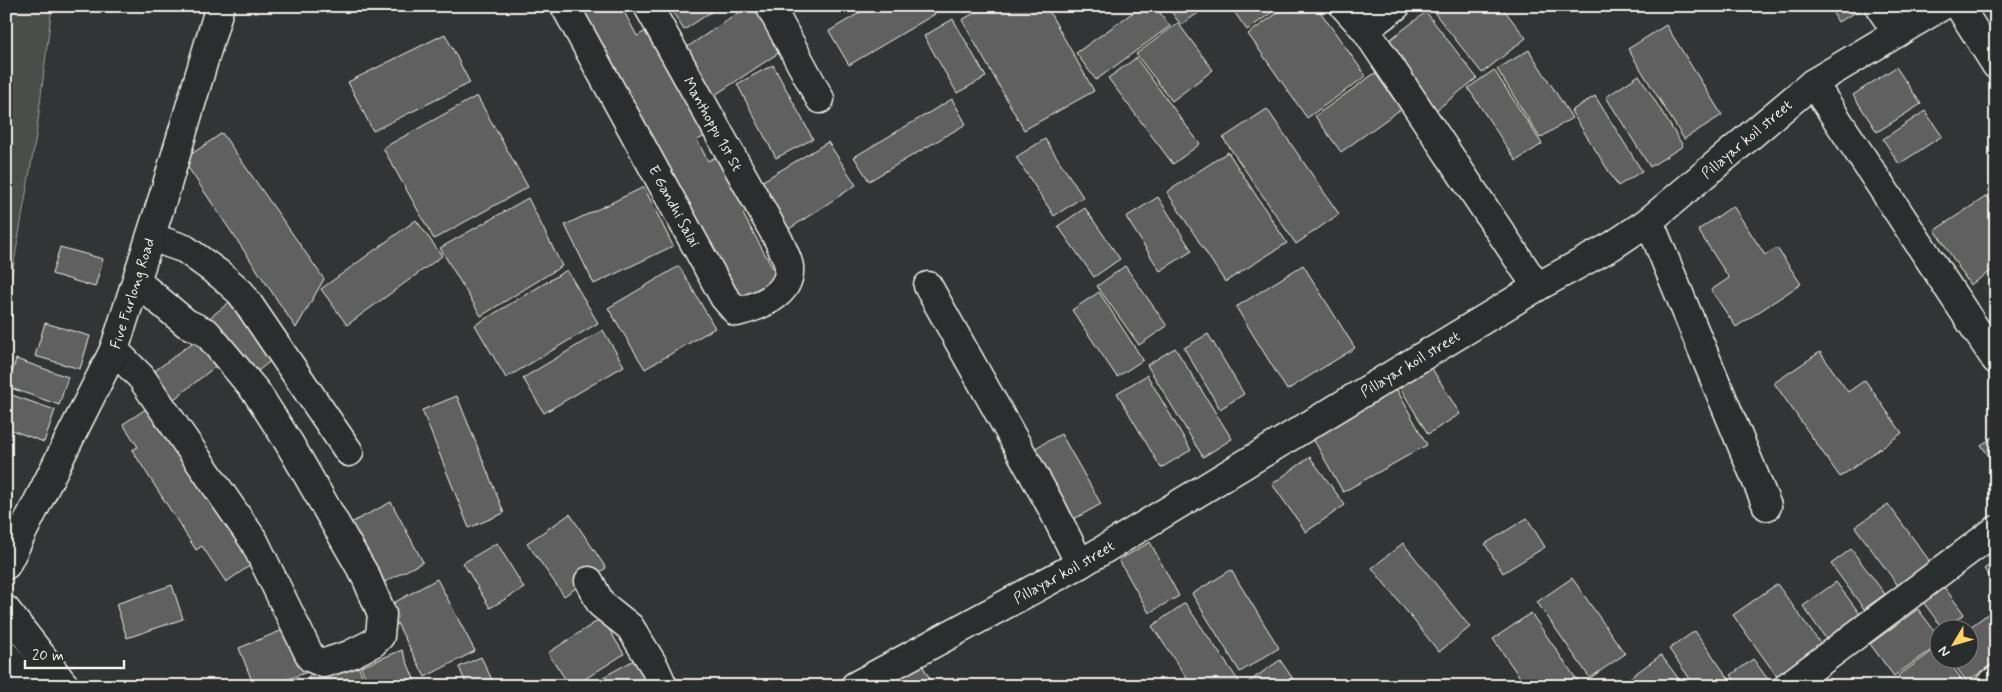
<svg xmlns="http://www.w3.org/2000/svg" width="2002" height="692" font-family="Mynerve,sans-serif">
<rect width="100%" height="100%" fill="#323535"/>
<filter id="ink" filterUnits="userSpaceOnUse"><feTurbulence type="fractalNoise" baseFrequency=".02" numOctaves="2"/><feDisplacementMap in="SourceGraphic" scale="10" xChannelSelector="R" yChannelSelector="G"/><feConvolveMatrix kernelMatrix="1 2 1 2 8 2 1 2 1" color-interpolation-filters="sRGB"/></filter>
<g filter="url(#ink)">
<path fill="#4b4d4c" stroke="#a09f9a" d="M6,6h46l-16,130 -30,173z"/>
<path fill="#5f605f" stroke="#f4f1e8" d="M574,6h47l16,30 14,-8 57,107 -11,5 11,21 10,-5 30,56 -5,2 35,64 -44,24z
M669,6h51l-36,24z
M749,6h6l28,44 -74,49 -31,-46z
M871,6h60l4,8 -86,51 -20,-34z
M986,6h60l48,85 -70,39 -62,-110z
M1142,6h13l15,20 -74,54 -20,-27z
M1167,6h41l-27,19z
M1230,6h51l-34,24z
M1287,6h29l50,70 -59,42 -59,-84z
M1429,6h72l25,32 -44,35z
M1829,6h31l2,3 -24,13z
M1426,12l51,66 -42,33 -52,-66z
M953,19l33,58 -29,16 -33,-57z
M1178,23l35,47 -41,31 -36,-47z
M1666,25l56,90 -38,24 -56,-90z
M445,34l25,49 -97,48 -25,-49z
M1529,50l43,68 -32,20 -43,-69z
M1136,58l64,86 -27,20 -65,-86z
M773,65l40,74 -37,19 -39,-74z
M1896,67l25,37 -44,28 -24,-37z
M1494,70l48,74 -26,17 -48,-73z
M1375,73l26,36 -60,43 -26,-36z
M1639,75l44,71 -33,21 -44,-70z
M477,96l51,91 -94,52 -51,-91z
M1595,96l47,75 -24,15 -47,-75z
M952,99l14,25 -97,57 -15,-24z
M1267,109l72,105 -43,30 -73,-106z
M1925,111l17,25 -43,28 -16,-25z
M222,133l102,146 -28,49 -113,-168z
M1045,139l38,58 -29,19 -38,-59z
M828,142l28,43 -70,46 -30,-46z
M1228,152l59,91 -62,39 -58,-90z
M644,187l29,59 -79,38 -29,-59z
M1987,196l9,14v58l-26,17 -35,-55z
M1158,197l34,54 -32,20 -34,-54z
M528,198l34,68 -81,50 -41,-68z
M1733,206l32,49 12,-7 24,36 -65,43 -25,-37 18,-12 -31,-48z
M1085,208l35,51 -26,18 -36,-51z
M416,220l26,36 -95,69 -26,-36z
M60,247l43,12 -8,28 -43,-13z
M1303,265l52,83 -68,42 -51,-83z
M679,266l36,62 -70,41 -37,-61z
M1125,266l42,60 -28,19 -42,-59z
M567,270l31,53 -92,55 -31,-53z
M1099,292l44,68 -26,17 -45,-67z
M236,297l43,57 -32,26 -44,-57z
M45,323l45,13 -10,33 -45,-13z
M603,330l21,36 -80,47 -21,-35z
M1208,334l36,60 -24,15 -36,-61z
M196,340l20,26 -43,34 -21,-27z
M1175,348l57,91 -29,18 -56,-92z
M1820,352l28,40 17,-12 37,53 -62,44 -66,-94z
M16,359l52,18 -9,28 -51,-18z
M1428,362l32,52 -32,20 -32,-53z
M1147,375l44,75 -30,18 -44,-75z
M1396,388l31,57 -84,47 -32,-57z
M6,393l49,17 -11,32 -38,-14z
M457,396l47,117 -35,15 -47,-118z
M155,403l102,158 -31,21 -24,-36 -6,4 -64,-100 6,-3 -15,-23z
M1061,434l40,70 -36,20 -39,-71z
M1996,435v31l-15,-21z
M1310,457l35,48 -39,27 -34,-48z
M391,502l32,60 -48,25 -32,-60z
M1888,504l43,59 -32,24 -44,-60z
M570,514l36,54 -42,28 -37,-53z
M1527,518l18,29 -42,26 -18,-29z
M1150,542l29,54 -30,17 -30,-53z
M497,543l27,45 -34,20 -27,-45z
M1403,543l67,84 -31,25 -67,-84z
M1851,549l34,45 -21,15 -33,-45z
M1996,560v25l-12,-16z
M1231,570l48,78 -39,24 -48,-78z
M1572,578l53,76 -35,24 -53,-76z
M437,579l38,72 -50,26 -37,-71z
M1939,580l25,34 -21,15 -25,-34z
M1836,582l24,32 -34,25 -23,-33z
M1777,584l48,66 -44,32 -48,-67z
M172,585l11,34 -56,19 -11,-34z
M1185,603l55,80 -5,3h-43l-40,-60z
M1996,608v53l-29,21 -16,-22h19v-30h-4z
M1918,609l22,29v6l-46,32 -24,-32z
M1531,613l50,73h-55l-33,-47z
M602,618l22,36 -50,32h-4l-22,-33z
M290,627l17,45 -36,14h-17l-15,-38z
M1695,631l39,55h-39l-26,-37z
M1938,647l2,13h7l20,26h-62l-7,-10z
M402,650l15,36h-48l-8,-19z
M1661,655l23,31h-57l-3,-4z
M917,656l17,30h-63z
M481,657l14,29h-28l-8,-19z
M355,658l11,28h-55l-3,-9z
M636,659l15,27h-64z
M1753,659l20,27h-34l-8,-11z
M1280,660l18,26h-49l-2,-3z
M1507,678l6,8h-17z"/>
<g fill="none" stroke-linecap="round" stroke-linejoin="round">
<defs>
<g id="minor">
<path id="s1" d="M565,6l159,291 13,15c23,-6 54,-17 52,-45 -1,-8 -7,-18 -10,-26l-131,-235"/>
<path d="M770,6l50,93"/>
<path d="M1344,6l21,23 172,258"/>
<path d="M1879,6l18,27"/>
<path d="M1959,6l37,59"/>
<path d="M1365,29l31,-23"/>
<path d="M1813,83l183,277"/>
<path d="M1649,221l118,285"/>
<path d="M151,237l34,12 37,27 19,17 108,159"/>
<path d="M928,286l123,220 29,58"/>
<path d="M114,350l27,27 113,164 57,117 13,5 25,-8 24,-12 7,-7 2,-22 -16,-37 -77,-134 -32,-50 -50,-60 -21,-10 -49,-41"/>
<path d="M589,581l12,23 29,23 24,39 9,20"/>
<path d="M6,610l59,76"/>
<path d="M6,656l25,30"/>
<path id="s2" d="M855,686l225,-122 457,-277 75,-41 37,-25 164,-138 129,-77"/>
<path d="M1788,686l208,-156"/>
<path d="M1989,686l7,-6"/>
</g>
<g id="major">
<path id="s3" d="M6,565l108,-215 52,-162 54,-182"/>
</g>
</defs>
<use href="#minor" stroke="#f4f1e8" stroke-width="31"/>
<use href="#major" stroke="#f4f1e8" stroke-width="31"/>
<use href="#minor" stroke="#2a2d2e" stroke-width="28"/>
<use href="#major" stroke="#2a2d2e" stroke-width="28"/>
</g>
</g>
<g text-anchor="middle" stroke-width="5" stroke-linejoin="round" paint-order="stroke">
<g font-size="15" fill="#f4f1e8" stroke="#2a2d2e">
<text transform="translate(713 124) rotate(61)" y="5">Manthoppu 1st St</text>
<text dy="5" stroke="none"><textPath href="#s2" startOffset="1048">Pillayar koil street</textPath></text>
<text dy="5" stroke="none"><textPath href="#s1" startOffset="228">E Gandhi Salai</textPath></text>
<text dy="5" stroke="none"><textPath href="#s3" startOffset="300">Five Furlong Road</textPath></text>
<text dy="5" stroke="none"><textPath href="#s2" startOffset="642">Pillayar koil street</textPath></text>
<text dy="5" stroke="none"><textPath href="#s2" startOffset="238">Pillayar koil street</textPath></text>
</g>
</g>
<rect width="2002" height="692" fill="none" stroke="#2a2d2e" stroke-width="25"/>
<rect x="12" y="12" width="1977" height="667" fill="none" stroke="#f4f1e8" stroke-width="2" filter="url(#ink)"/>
<g transform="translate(1954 644) rotate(232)"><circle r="24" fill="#2a2d2e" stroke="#7b7b78"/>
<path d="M0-4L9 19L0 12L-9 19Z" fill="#ffd166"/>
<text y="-8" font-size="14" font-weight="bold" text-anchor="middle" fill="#f4f1e8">N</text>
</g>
<path d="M25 660v8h99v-8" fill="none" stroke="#f4f1e8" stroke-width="2.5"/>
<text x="32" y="660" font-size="15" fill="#f4f1e8" stroke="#2a2d2e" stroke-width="4" paint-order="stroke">20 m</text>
</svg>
